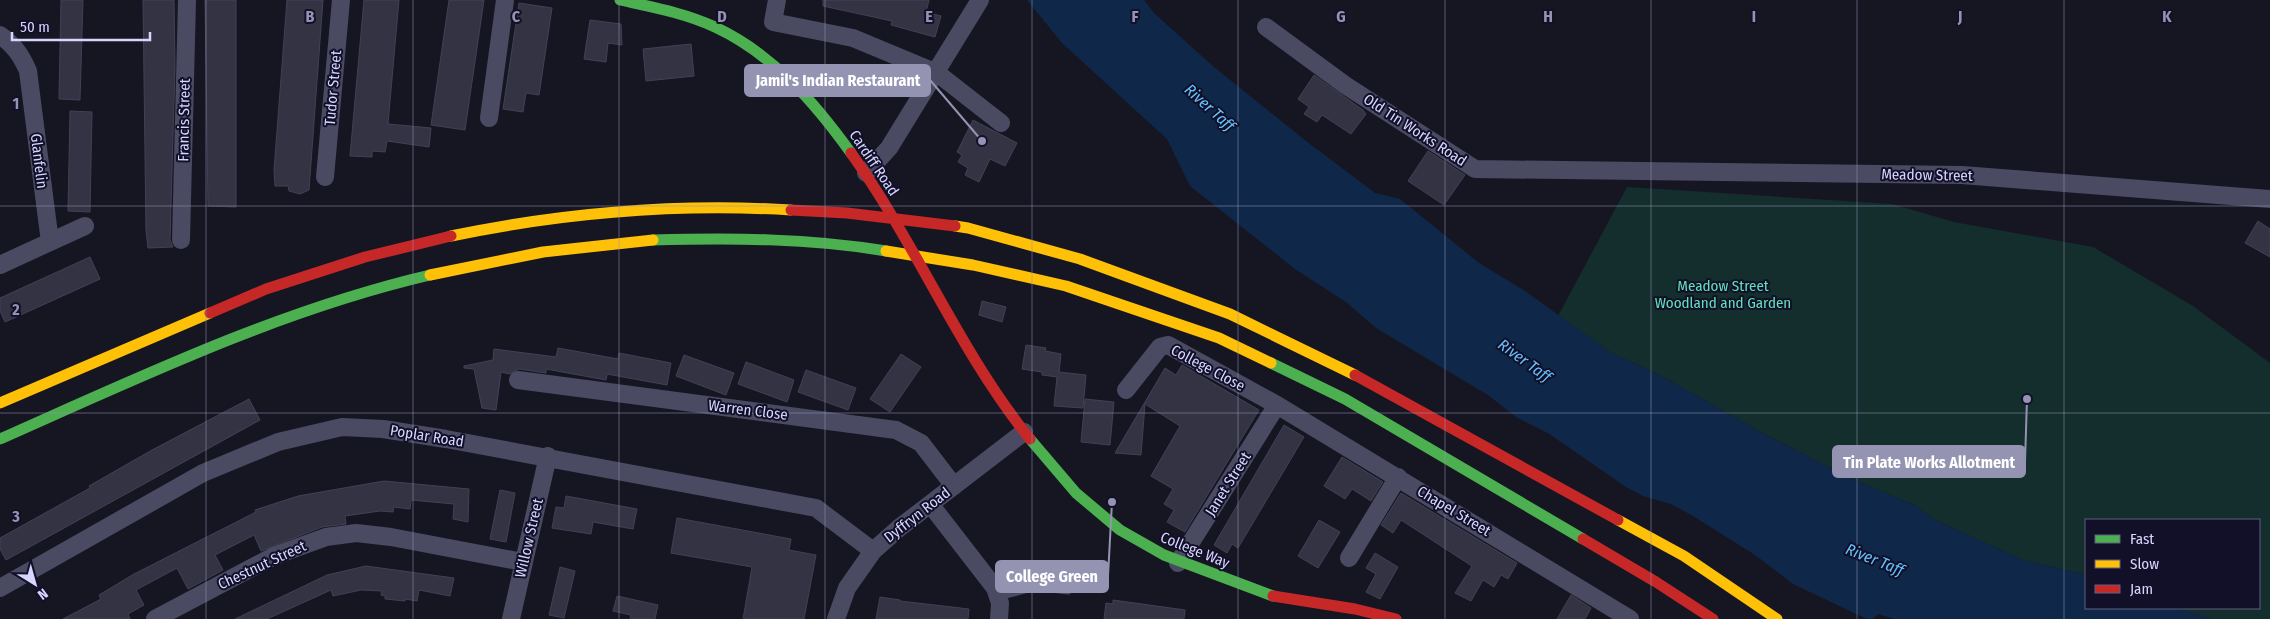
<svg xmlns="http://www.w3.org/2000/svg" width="2270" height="619" font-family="'Fira Sans Condensed',sans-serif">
<rect width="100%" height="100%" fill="#161622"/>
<path fill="#132e2d" d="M1627,187l265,17 62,18 139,25 100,59 77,57v256h-58l-36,-11h83v-88h-173v55l-63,-15 -88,-40 -21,-15 -64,-27 -86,-44 -99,-56 -55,-26 -52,-36z"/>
<path fill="#0f2849" d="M1027,0h117l11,14 59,53 92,74 69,52 25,6 79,64 46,28 85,61 55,26 99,56 86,44 64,27 21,15 88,40 63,15v33h90l36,11h-318l-16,-5 -5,5h-6l-74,-35 -38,-29 -62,-39 -22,-12 -28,-8 -17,-9 -78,-54 -32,-16 -28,-22 -112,-67 -30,-26 -51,-33 -105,-83 -23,-47 -105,-96z"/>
<path fill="#343344" stroke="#434056" d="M61,0h22l-3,100 -21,-1z
M143,0h31l1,67 -5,173 3,7 -25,1 -2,-18z
M205,0h31v207l-28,-1z
M287,0h36l-14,190 -9,4 -11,-3 -1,-5h-13l-1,-16z
M364,0h35l-11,124 43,4 -2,19 -42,-6 -2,11 -13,-1v6l-22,-1z
M449,0h35l-19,130 -34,-5z
M823,0h106l-3,12 15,4 -6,21 -44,-12 1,-4 -69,-15z
M519,3l33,5 -13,87 -13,-2 -3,19 -20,-3z
M590,20l31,4 1,21 -14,-2 -2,19 -22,-3z
M691,44l3,32 -48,5 -3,-32z
M1314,75l49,35 3,4 -15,20 -29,-19 -5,7 -13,-8 5,-7 -11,-8z
M70,111l22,1 -2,100 -22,-1z
M973,120l44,23 -12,23 -15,-7 -11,23 -14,-7 3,-7 -10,-6 4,-7 -5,-3z
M1428,151l37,24 -21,30 -36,-24z
M2258,221l12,8v28l-25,-14z
M90,257l10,22 -95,43 -5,-11v-13z
M982,301l24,6 -4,15 -23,-7z
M1026,345l20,3 -1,3 16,3 -2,18 27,3 -3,33 -29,-2 3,-29 -15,-2v-3l-20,-3z
M558,348l60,11 1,-6 52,10 -4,22 -60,-11 -1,6 -60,-11v4l-27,-4 -9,5 -9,-2 -5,38 -14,-2 -8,-39 -10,-1v-2l29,-6 1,-11 62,8z
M901,354l20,13 -31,45 -20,-13z
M684,355l50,18 -8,22 -50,-19z
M746,362l48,18 -7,22 -49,-18z
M1182,365l77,45 -74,122 -18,-10 7,-12 -10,-6 9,-15 -22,-13 29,-50 -35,-22 -4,51 -26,-2 50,-85 11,7z
M806,370l50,18 -8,22 -50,-18z
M249,399l11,21 -254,140 -6,-11v-11l90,-50 -1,-2 63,-36z
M1085,399l29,3 -4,43 -29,-3z
M1284,425l20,12 -66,111 -6,-4 -5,9 -13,-8z
M1342,457l41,25 -12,19 -19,-12 -7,10 -21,-13z
M384,481l85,8 -1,33 -15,-3 1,-15 -43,-4 -1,9 -16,-2 -1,5 -13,-1 -35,5 1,8 -24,3 -61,24 -7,-16 -39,20 8,15 -35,19 -11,-21 -41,22 8,15 -16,9 2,5h-67l38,-20 -2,-4 35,-21 122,-62 -1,-2 43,-14z
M500,490l15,3 -9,49 -16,-3z
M1401,493l116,70 -9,16 -7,-4 -7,12 -11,-7 -12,21 -16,-8 17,-27 -71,-46 -8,13 -12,-8z
M566,496l71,13 -4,20 -40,-7 -2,12 -39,-6 4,-21 8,1z
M677,518l114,21 -2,11 27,5 -12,64h-61l9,-52 -81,-14z
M1319,520l21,12 -22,36 -20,-12z
M1375,553l23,14 -18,32 -14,-7 10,-18 -10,-6z
M366,566l88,12 -4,18 -31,-6 -2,11 -12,-2v2l-20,-2v-3l-4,-1 1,-4 -21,-1 -28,6 -2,-6 -64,29h-32l92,-44z
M560,567l15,4 -11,47 -15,-3z
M1571,595l20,13 -6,11h-28z
M617,596l41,9 -3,14h-25l1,-4 -18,-4z
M880,597l20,3v1l69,8 -1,10h-92z
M1113,600l72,10 -1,9h-80l2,-16 7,1z"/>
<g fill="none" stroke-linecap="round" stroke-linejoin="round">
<path stroke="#4a4b63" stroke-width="9" d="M998,596l38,-10 32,4"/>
<path stroke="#4a4b63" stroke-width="18" d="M777,0l-4,22 80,16 84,35 64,50
M1266,27l79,58 130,84 487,6 308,24
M0,35c14,10 21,20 28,36l22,171 -50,23
M489,118l16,-118
M866,173l23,-25 91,-148
M325,177l16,-177
M181,240l6,-240
M50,242l35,-16
M518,380l378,50 25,13 33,43
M1126,390l34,-43 8,-2 109,60 353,214
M930,504l65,84 5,15 -1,16
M1349,558l49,-81
M1178,563l99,-158
M0,588l203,-115 75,-31 64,-15 41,2 63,10 370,69 57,43
M155,619l119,-63 52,-19 30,-4 35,4 132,25
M511,619l37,-163
M836,619l11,-31 26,-37 26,-23 125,-96"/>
<path stroke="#4caf50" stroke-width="11" d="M620,0c32,7 65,13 95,27 58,27 100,76 136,126
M653,240c78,-2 156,-2 233,11
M1271,363l74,36 238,140
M0,439c140,-62 280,-129 430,-164
M1030,439l46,54 44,37 44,25 109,41"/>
<path stroke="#ffc107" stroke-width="11" d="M955,226l13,2 112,31 150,55 125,61
M451,236c111,-23 226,-33 340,-26
M886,251l87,14 93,21 153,52 52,25
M430,275l113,-23 110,-12
M0,403l210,-90
M1618,520l66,36 93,63"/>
<path stroke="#c62828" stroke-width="11" d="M851,153c66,92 108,198 179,286
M791,210l56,3 108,13
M210,313l56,-24 99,-32 86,-21
M1355,375l263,145
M1583,539l73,43 57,37
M1273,596l82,13 41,10"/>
</g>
<path fill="none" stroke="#9493b2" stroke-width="1" stroke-opacity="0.55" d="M206,0v619M413,0v619M619,0v619M825,0v619M1032,0v619M1238,0v619M1445,0v619M1651,0v619M1857,0v619M2064,0v619M0,206h2270M0,413h2270"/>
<g text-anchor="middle" stroke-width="4" stroke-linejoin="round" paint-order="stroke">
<g font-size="15" fill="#d8d6ff" stroke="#121028">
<text transform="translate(333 88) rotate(-85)" y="5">Tudor Street</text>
<text transform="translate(184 120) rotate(-89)" y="5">Francis Street</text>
<text transform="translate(1415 130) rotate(33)" y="5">Old Tin Works Road</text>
<text transform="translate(39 161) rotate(83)" y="5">Glanfelin</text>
<text transform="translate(874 163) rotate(56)" y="5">Cardiff Road</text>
<text transform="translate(1927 175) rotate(1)" y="5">Meadow Street</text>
<text transform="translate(1208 368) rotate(28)" y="5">College Close</text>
<text transform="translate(748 410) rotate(7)" y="5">Warren Close</text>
<text transform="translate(427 436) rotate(9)" y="5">Poplar Road</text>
<text transform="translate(1228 484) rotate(-58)" y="5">Janet Street</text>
<text transform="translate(1454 511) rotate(31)" y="5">Chapel Street</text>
<text transform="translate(917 515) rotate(-38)" y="5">Dyffryn Road</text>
<text transform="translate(529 538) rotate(-77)" y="5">Willow Street</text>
<text transform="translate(1195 550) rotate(22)" y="5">College Way</text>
<text transform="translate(262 565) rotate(-25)" y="5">Chestnut Street</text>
</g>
<g font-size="15" fill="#60e1b8" stroke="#121028">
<text x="1723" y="291">Meadow Street<tspan x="1723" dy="17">Woodland and Garden</tspan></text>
</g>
<g font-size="16" font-style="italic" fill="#64c2ff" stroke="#121028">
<text transform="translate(1210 107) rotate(42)" y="6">River Taff</text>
<text transform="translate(1525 360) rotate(36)" y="6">River Taff</text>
<text transform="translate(1875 559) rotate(22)" y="6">River Taff</text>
</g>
</g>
<g font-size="16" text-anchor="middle" font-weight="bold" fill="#9493b2" stroke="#121028" stroke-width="4" stroke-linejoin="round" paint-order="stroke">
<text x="310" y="22">B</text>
<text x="516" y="22">C</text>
<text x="722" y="22">D</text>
<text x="929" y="22">E</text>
<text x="1135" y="22">F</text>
<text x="1341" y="22">G</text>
<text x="1548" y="22">H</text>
<text x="1754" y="22">I</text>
<text x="1960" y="22">J</text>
<text x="2167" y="22">K</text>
<text x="16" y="109">1</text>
<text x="16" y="315">2</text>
<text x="16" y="522">3</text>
</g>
<path fill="none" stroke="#9493b2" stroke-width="2" d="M982 141L930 80M2027 399L2025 462M1112 502L1108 576"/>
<g fill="#9493b2" stroke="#121028" stroke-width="2">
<circle cx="982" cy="141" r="5"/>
<circle cx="2027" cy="399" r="5"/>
<circle cx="1112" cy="502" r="5"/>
</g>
<g fill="#9493b2" stroke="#9493b2" stroke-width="2">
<rect x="745" y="65" width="185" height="31" rx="5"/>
<rect x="1833" y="446" width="192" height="31" rx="5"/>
<rect x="996" y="561" width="112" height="31" rx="5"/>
</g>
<g font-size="16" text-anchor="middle" font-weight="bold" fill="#fff">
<text x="838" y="86">Jamil's Indian Restaurant</text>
<text x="1929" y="468">Tin Plate Works Allotment</text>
<text x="1052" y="582">College Green</text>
</g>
<rect x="2085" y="519" width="175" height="90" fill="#121028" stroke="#615f7e"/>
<rect x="2095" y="535" width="25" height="8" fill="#4caf50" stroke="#615f7e"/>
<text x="2130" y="544" font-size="15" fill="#d8d6ff">Fast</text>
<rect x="2095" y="560" width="25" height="8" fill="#ffc107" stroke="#615f7e"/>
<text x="2130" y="569" font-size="15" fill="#d8d6ff">Slow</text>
<rect x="2095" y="585" width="25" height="8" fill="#c62828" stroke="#615f7e"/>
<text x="2130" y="594" font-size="15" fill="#d8d6ff">Jam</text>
<g transform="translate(35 584) rotate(143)" stroke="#121028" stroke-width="4" paint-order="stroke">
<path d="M0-4L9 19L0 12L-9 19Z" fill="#d8d6ff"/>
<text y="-8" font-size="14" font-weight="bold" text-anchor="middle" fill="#d8d6ff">N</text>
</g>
<path d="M12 32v8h138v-8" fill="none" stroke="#d8d6ff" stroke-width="2.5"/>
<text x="20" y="32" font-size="15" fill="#d8d6ff" stroke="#121028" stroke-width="4" paint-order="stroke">50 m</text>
</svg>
